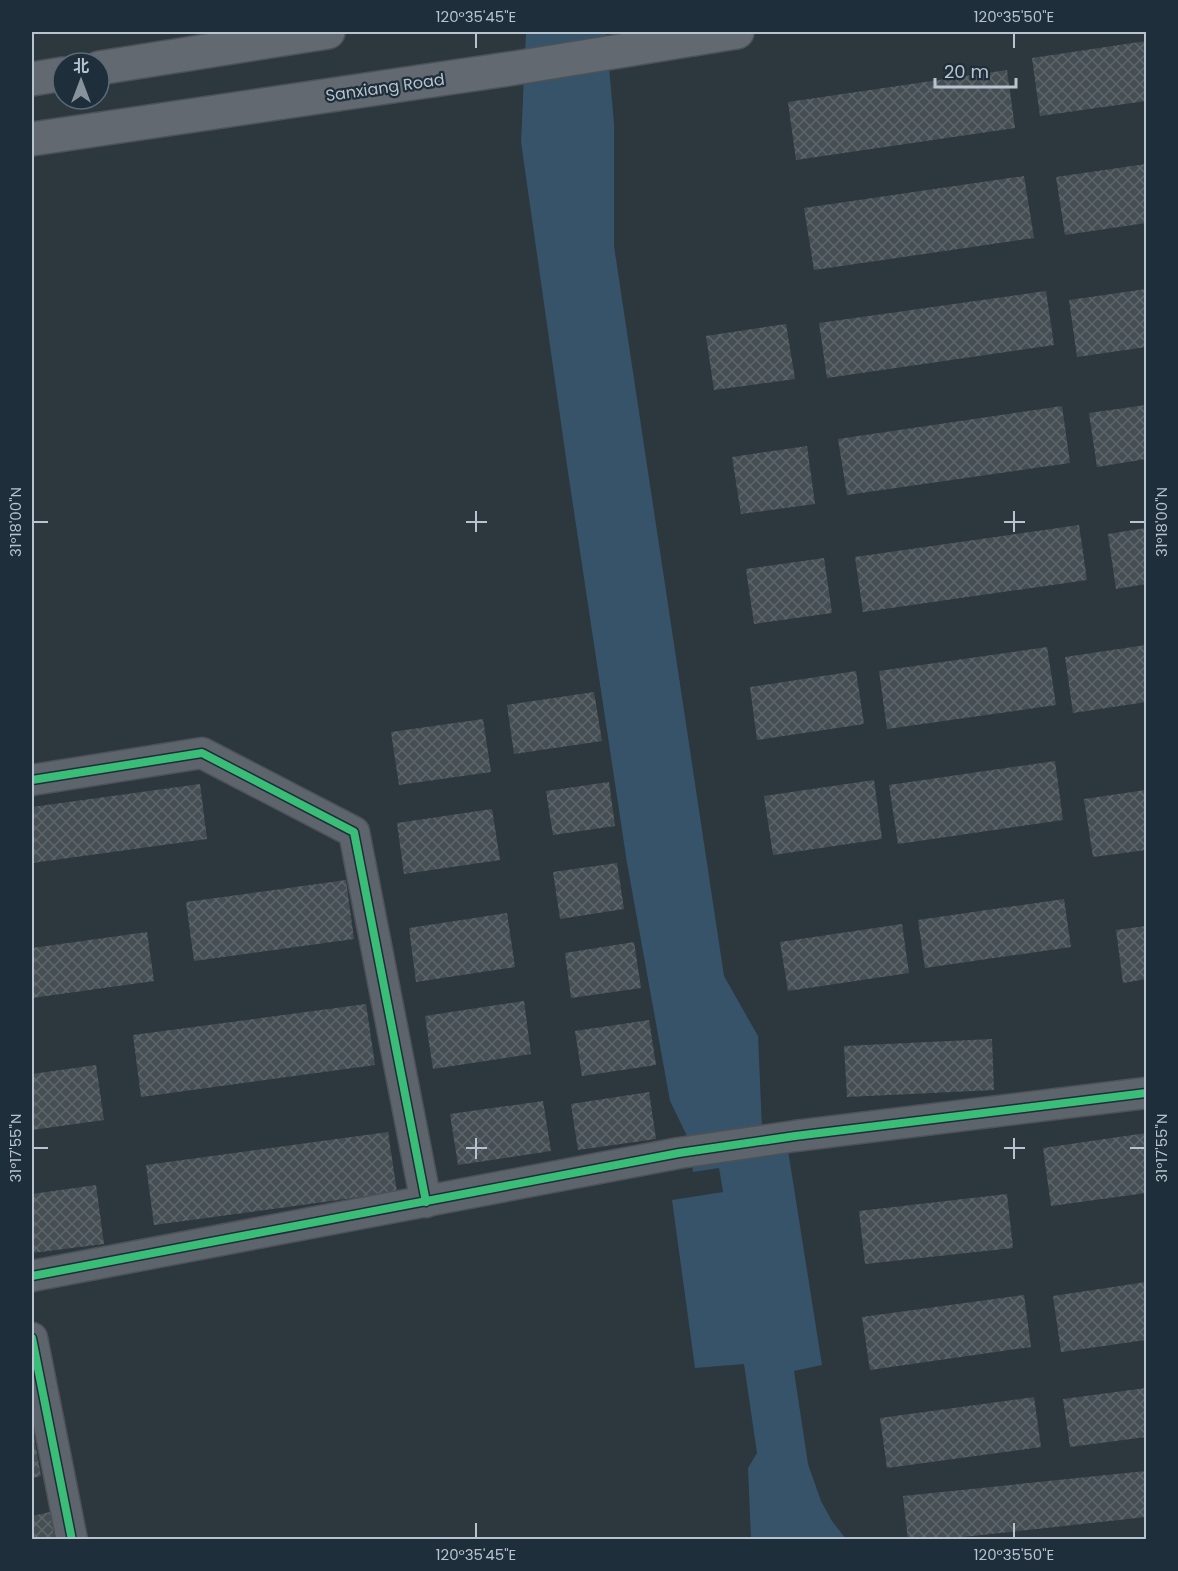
<svg xmlns="http://www.w3.org/2000/svg" width="1178" height="1571" font-family="Poppins,'Noto Sans SC',sans-serif">
<defs>
<pattern id="building-cross-hatch" width="8" height="8" patternUnits="userSpaceOnUse" patternTransform="scale(1.5)"><rect width="8" height="8" fill="#454e53"/><path d="M0 0l8 8M0 8l8-8" fill="none" stroke="#5e666b"/></pattern>
</defs>
<rect width="100%" height="100%" fill="#2d373e"/>
<path fill="#36536a" d="M526,32h80l8,92v122l110,730 34,60 4,92 22,-3 38,240 -28,6 14,93 13,37 11,20 14,18h-95l-3,-71 9,-15 -13,-89 -49,4 -23,-168 51,-8 -4,-24 -26,4 -5,-34 -18,-37 -43,-238 -59,-391 -47,-330z"/>
<path fill="url(#building-cross-hatch)" d="M1146,41v60l-106,15 -8,-58z
M1007,70l8,58 -219,32 -8,-58z
M1146,164v59l-81,12 -9,-58z
M1024,176l10,62 -220,32 -10,-62z
M1146,289v58l-69,10 -8,-57z
M1046,291l8,54 -227,33 -8,-55z
M786,324l9,55 -81,11 -8,-54z
M1146,405v54l-49,8 -8,-54z
M1062,406l8,57 -223,32 -9,-56z
M807,446l8,58 -74,10 -9,-57z
M1079,525l8,55 -224,32 -8,-55z
M1146,528v56l-30,5 -8,-55z
M824,558l8,55 -78,11 -8,-55z
M1146,645v57l-73,11 -8,-56z
M1047,647l9,58 -169,24 -8,-58z
M856,671l8,53 -107,16 -7,-53z
M594,692l8,49 -88,13 -7,-49z
M483,719l8,53 -92,13 -8,-53z
M1055,761l8,59 -165,24 -9,-59z
M874,780l8,59 -109,16 -9,-59z
M609,782l6,44 -62,9 -7,-44z
M200,784l7,55 -175,24v-56z
M1146,790v60l-53,7 -9,-58z
M492,809l8,51 -96,14 -7,-51z
M617,863l7,46 -64,10 -7,-47z
M346,880l8,59 -160,22 -8,-59z
M1064,899l7,48 -146,21 -7,-48z
M507,913l8,54 -99,15 -7,-54z
M902,924l7,49 -121,18 -8,-49z
M1146,926v53l-23,4 -7,-53z
M147,932l7,49 -122,17v-50z
M634,942l7,46 -70,10 -6,-45z
M524,1001l7,53 -98,15 -8,-53z
M366,1004l9,61 -234,32 -8,-62z
M649,1020l7,45 -74,11 -7,-45z
M992,1039l2,51 -147,7 -3,-51z
M96,1065l8,55 -72,10v-56z
M649,1092l7,47 -78,11 -7,-46z
M543,1101l8,50 -93,14 -8,-51z
M388,1132l9,60 -243,33 -8,-60z
M1146,1133v60l-95,13 -8,-58z
M96,1185l8,59 -72,9v-59z
M1007,1194l6,54 -148,16 -6,-53z
M1146,1282v58l-85,12 -8,-56z
M1024,1295l7,52 -161,23 -8,-53z
M1146,1388v49l-76,10 -7,-48z
M1034,1397l7,50 -154,21 -7,-50z
M32,1431h1l8,45 -9,2z
M1146,1471v46l-210,23h-28l-5,-44z
M50,1512l5,28h-23v-24z"/>
<g fill="none" stroke-linecap="round" stroke-linejoin="round">
<defs>
<path id="street" d="M32,780l170,-27 152,79 72,370
M32,1276l647,-123 116,-17 351,-43
M32,1338l40,202"/>
<path id="secondary" d="M99,68l229,-36
M32,79l31,-5
M32,139l483,-71 222,-36"/>
</defs>
<use href="#street" stroke="#4b5258" stroke-width="33"/>
<use href="#secondary" stroke="#4b5258" stroke-width="36"/>
<use href="#street" stroke="#5d646b" stroke-width="30"/>
<use href="#secondary" stroke="#626970" stroke-width="33"/>
<defs>
<path id="cycleway" d="M32,780l170,-27 152,79 72,370
M32,1276l647,-123 116,-17 351,-43
M32,1338l40,202"/>
</defs>
<use href="#cycleway" stroke="#1e2e3a" stroke-width="11"/>
<use href="#cycleway" stroke="#3abd76" stroke-width="8"/>
</g>
<path fill="none" stroke="#b7c3ce" stroke-width="2" d="M476,33v15M1014,33v15M476,511v21M1014,511v21M33,522h15M466,522h21M1004,522h21M1130,522h15M476,1138v21M1014,1138v21M33,1148h15M466,1148h21M1004,1148h21M1130,1148h15M476,1523v15M1014,1523v15"/>
<g text-anchor="middle" stroke-width="4.5" stroke-linejoin="round" paint-order="stroke">
<g font-size="16" fill="#b7c3ce" stroke="#1e2e3a">
<text transform="translate(385 87) rotate(-8)" y="6">Sanxiang Road</text>
</g>
</g>
<rect width="1178" height="1571" fill="none" stroke="#1e2e3a" stroke-width="66"/>
<g transform="translate(81 81)"><circle r="28" fill="#1e2e3a" stroke="#5b6a75" stroke-width="1.5"/>
<path d="M0-4.5L10 22L0 15L-10 22Z" fill="#87929c"/>
<text y="-9" font-size="16" font-weight="bold" text-anchor="middle" fill="#b7c3ce">北</text>
</g>
<path d="M935 78v9h81v-9" fill="none" stroke="#b7c3ce" stroke-width="3"/>
<text x="944" y="78" font-size="18" fill="#b7c3ce" stroke="#1e2e3a" stroke-width="4.5" paint-order="stroke">20 m</text>
<rect x="33" y="33" width="1112" height="1505" fill="none" stroke="#b7c3ce" stroke-width="2"/>
<g font-size="15" text-anchor="middle" fill="#b7c3ce">
<text x="476" y="22">120°35'45"E</text>
<text x="1014" y="22">120°35'50"E</text>
<text transform="translate(16 522) rotate(-90)" y="5">31°18'00"N</text>
<text transform="translate(1162 522) rotate(-90)" y="5">31°18'00"N</text>
<text transform="translate(16 1148) rotate(-90)" y="5">31°17'55"N</text>
<text transform="translate(1162 1148) rotate(-90)" y="5">31°17'55"N</text>
<text x="476" y="1560">120°35'45"E</text>
<text x="1014" y="1560">120°35'50"E</text>
</g>
</svg>
